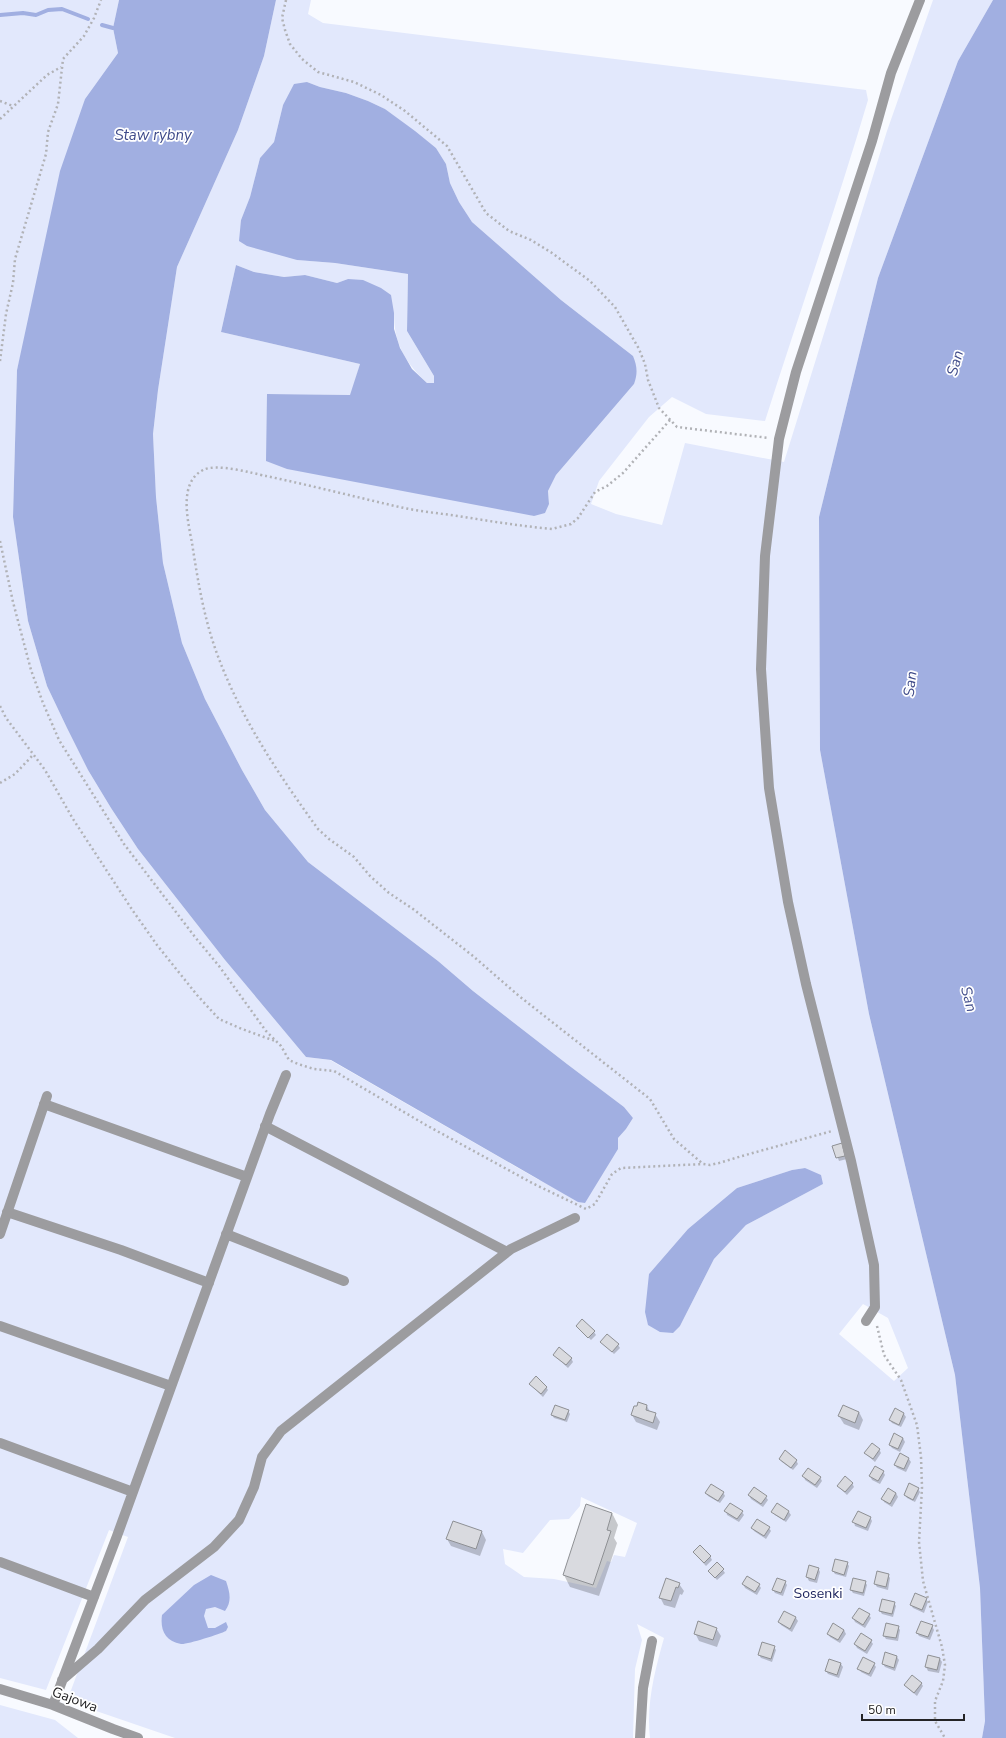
<svg xmlns="http://www.w3.org/2000/svg" width="1006" height="1738" font-family="'Nunito Sans',sans-serif">
<rect width="100%" height="100%" fill="#f8faff"/>
<path fill="#e2e8fc" fill-rule="evenodd" d="M0,0h119l-6,28 5,25 -33,46 -68,271 -4,147 15,104 19,65 20,42 21,42 23,38 27,41 87,111 81,97 24,3 209,120 79,-42 8,-9 7,-11 -9,-11 -57,-43 -94,-73 -35,-30 -130,-99 -43,-52 -23,-40 -37,-71 -23,-56 -19,-80 -7,-66 -3,-63 5,-44 19,-123 61,-137 26,-74 12,-56h35l-3,14 15,9 543,67 2,10c-32,108 -69,214 -103,321l-59,-7 -34,-17 -23,20 -50,64 -8,23 25,10 46,11 23,-82 99,19 103,-331 46,-131h60l-35,61 -80,217 -59,239 1,233 49,264 86,361 25,213 5,133 -3,17h-332c-4,-34 5,-68 14,-100l-27,-14 5,16 -7,29 -2,69h-458l-108,-37 61,-164 -19,-7 -63,160 -46,-12zM307,82l13,5 26,6 22,8 17,8 51,39 10,16 4,19 9,19 13,20 89,78 64,50 9,34 -78,91 -8,16 1,13 -15,12 -10,-3 -257,-119 84,1 9,-31 -139,-32 15,-67 18,7 30,5 21,-2 32,8 11,-4 46,34c0,31 11,49 33,70h7v-7l-27,-45 1,-57 -73,-11 -38,-3 -56,-40 9,-23 10,-39 14,-16 9,-37zM805,1168l18,16 -77,41 -32,34 -34,67 -31,-52 39,-45 49,-41 55,-18zM863,1304l25,14 20,50 -14,13 -55,-47zM581,1497l56,26 -12,34 -11,-2 -3,7 -4,-1 -11,27 -42,-9 -30,-2 -19,-13 -2,-15 20,4 27,-33 19,-1 11,-13z
M0,1705l55,15 23,18h-78z"/>
<path fill="#a1afe1" d="M119,0h157l-12,56 -26,74 -61,137 -19,123 -5,44 3,63 7,66 19,80 23,56 37,71 23,40 43,52 130,99 35,30 94,73 57,43 9,11 -7,11 -8,9v11l-33,54 -7,-1 -14,-8 -233,-134 -25,-3 -81,-97 -87,-111 -27,-41 -23,-38 -21,-42 -20,-42 -19,-65 -15,-104 4,-147 43,-199 25,-72 33,-46 -5,-25z
M993,0h13v1738h-24l3,-17 -5,-133 -25,-213 -86,-361 -49,-264 -1,-233 59,-239 80,-217z
M307,82l13,5 26,6 22,8 17,8 30,22 21,17 10,16 4,19 9,19 13,20 89,78 72,56c4,10 5,17 1,28l-78,91 -8,16 1,13 -4,9 -11,3 -247,-47 -21,-8 1,-67 83,1 10,-31 -139,-32 15,-67 18,7 30,5 21,-2 32,8 11,-4 15,1 18,8 10,7 3,18v16l6,19 12,21 15,14h7v-7l-27,-45 1,-57 -73,-11 -38,-3 -50,-14 -8,-5 2,-21 9,-23 10,-39 14,-16 9,-37 11,-21z
M805,1168l16,7 2,9 -77,41 -32,34 -34,67 -7,7 -13,-1 -12,-7 -3,-13 4,-38 39,-45 49,-41 55,-18z
M211,1575l15,6c4,12 6,20 -1,30l-10,-4 -9,2 -2,7 4,12h7l11,-6 2,5 -2,4c-6,3 -40,14 -45,13 -16,-3 -21,-14 -19,-29l32,-30z"/>
<path fill="#0003" d="M842,1145l5,14 -8,2 -5,-14z
M577,1326l17,6 2,3 -5,5z
M602,1342l16,3 2,3 -6,6z
M554,1355l17,3 2,4 -5,6z
M530,1384l16,3 2,3 -5,7z
M647,1406l3,6 5,2 5,8 -3,8 -21,-8 -4,-7z
M568,1411l2,3 -3,8 -13,-4 -2,-3z
M859,1412l4,8 -4,10 -15,-6 -5,-8z
M904,1414l2,3 -5,10 -9,-4 -2,-3z
M903,1438l2,4 -5,10 -8,-4 -2,-3z
M879,1449l2,4 -6,9 -10,-9z
M780,1459l16,1 2,4 -5,6 -11,-8z
M909,1459l2,3 -5,10 -9,-4 -2,-3z
M883,1471l2,4 -5,9 -8,-4 -2,-4z
M804,1476l16,1 2,4 -5,7 -12,-8z
M852,1483l2,4 -7,8 -9,-9z
M918,1489l2,3 -5,10 -8,-4 -2,-3z
M723,1492l2,4 -5,7 -12,-7 -2,-3z
M896,1493l2,4 -6,10 -8,-5 -1,-3z
M749,1495l17,2 2,3 -5,7 -12,-8z
M777,1505l12,7 2,3 -5,7 -11,-7 -2,-3z
M726,1511l16,1 2,3 -5,7 -12,-7z
M612,1513l6,12 -4,13 3,5 -18,53 -29,-9 -6,-12z
M870,1517l2,4 -4,10 -13,-5 -1,-4z
M752,1528h17l2,3 -5,8 -12,-8z
M482,1532l4,8 -6,16 -29,-10 -4,-7z
M694,1553l16,3 2,4 -6,6z
M847,1563l2,3 -3,11 -11,-3 -2,-3z
M818,1568l2,4 -3,11 -8,-2 -2,-4z
M723,1570l2,3 -8,7 -8,-9z
M888,1575l2,3 -2,12 -11,-3 -2,-3z
M785,1582l2,3 -4,11 -8,-3 -2,-3z
M865,1582l2,3 -3,11 -11,-3 -2,-3z
M679,1584l5,7 -2,4 -2,-1 -5,14 -11,-3 -4,-8z
M743,1584l16,1 2,3 -4,7 -12,-7z
M926,1599l2,3 -4,11 -11,-5 -2,-3z
M894,1603l2,3 -3,11 -11,-3 -2,-3z
M784,1612l12,6 2,3 -6,11 -11,-7 -2,-3z
M869,1615l2,3 -6,10 -10,-6 -2,-4z
M932,1626l2,4 -4,10 -11,-4 -2,-3z
M898,1627l2,3 -2,11 -12,-2 -2,-3z
M716,1628l5,8 -4,11 -18,-6 -4,-8z
M844,1630l2,4 -6,9 -10,-6 -2,-3z
M871,1641l2,3 -6,10 -10,-6 -2,-4z
M774,1647l2,3 -4,12 -11,-4 -2,-3z
M929,1656l11,3 2,3 -3,11 -11,-2 -2,-4z
M897,1657l2,3 -4,11 -10,-4 -2,-3z
M841,1664l2,3 -4,11 -11,-4 -2,-3z
M874,1664l2,3 -5,10 -10,-5 -2,-3z
M921,1683l2,3 -6,10 -12,-10z"/>
<g fill="none" stroke-linecap="round" stroke-linejoin="round">
<path stroke="#a1afe1" stroke-width="4" d="M0,15l23,-2 13,2 12,-5 14,-1 26,10
M102,25l11,3"/>
</g>
<path fill="#d9dadf" stroke="#8e9094" d="M842,1143l3,13 -9,2 -4,-12z
M582,1319l13,12 -7,7 -12,-12z
M607,1334l12,10 -7,8 -12,-10z
M559,1347l13,11 -6,7 -13,-10z
M536,1376l11,11 -6,7 -12,-10z
M638,1402l9,3 -1,5 10,3 -3,10 -22,-8 3,-9h3z
M555,1405l14,5 -4,10 -14,-5z
M843,1405l16,7 -4,11 -17,-7z
M895,1408l9,5 -5,12 -10,-5z
M894,1433l9,5 -5,11 -9,-4z
M872,1443l8,6 -7,10 -9,-6z
M785,1450l12,10 -6,8 -12,-9z
M900,1453l9,5 -5,11 -10,-4z
M875,1466l9,5 -6,10 -9,-5z
M808,1468l13,9 -6,8 -13,-9z
M845,1476l8,7 -8,9 -8,-6z
M909,1483l10,5 -6,12 -9,-5z
M711,1484l13,8 -6,9 -13,-8z
M754,1487l13,9 -6,8 -13,-9z
M888,1488l8,5 -6,11 -9,-5z
M730,1503l13,8 -6,8 -13,-8z
M777,1503l12,8 -5,9 -13,-8z
M586,1504l26,9 -5,17 4,1 -18,54 -30,-10z
M858,1511l13,6 -5,11 -14,-6z
M757,1519l13,8 -6,9 -13,-8z
M453,1521l29,10 -6,18 -30,-10z
M700,1545l11,11 -7,7 -11,-11z
M835,1559l13,3 -4,13 -12,-4z
M717,1562l7,7 -9,9 -7,-7z
M809,1565l10,3 -4,12 -9,-3z
M877,1571l12,3 -3,13 -12,-3z
M747,1576l13,8 -5,8 -13,-8z
M666,1578l14,5 -2,5 -2,-1 -5,14 -12,-3z
M777,1578l9,3 -5,12 -9,-3z
M853,1578l13,3 -3,12 -13,-3z
M915,1593l12,5 -5,12 -12,-5z
M882,1599l13,3 -3,12 -13,-3z
M859,1608l11,6 -7,11 -11,-7z
M784,1611l12,6 -6,12 -12,-7z
M698,1621l19,7 -4,12 -19,-6z
M921,1621l12,4 -5,12 -12,-4z
M833,1623l11,7 -6,10 -11,-6z
M886,1623l13,3 -3,12 -13,-2z
M861,1633l11,7 -7,11 -11,-7z
M762,1642l13,4 -4,13 -13,-4z
M885,1652l12,4 -3,12 -12,-4z
M928,1655l12,3 -3,12 -12,-3z
M863,1657l12,6 -6,11 -12,-5z
M829,1659l12,4 -4,12 -12,-4z
M912,1675l10,8 -8,10 -10,-8z"/>
<g fill="none" stroke-linecap="round" stroke-linejoin="round">
<path stroke="#b1b2b6" stroke-width="2.5" stroke-dasharray="2 3" stroke-linecap="butt" d="M286,0l-4,18 3,12 5,14 12,15 16,13 36,10 27,13 24,16 42,35 39,67 23,18 22,9 21,13 38,28 25,26 24,42 6,15 3,16 11,28 18,19 92,11
M0,101l13,5
M0,119l47,-44 14,-8
M0,361l6,-47 7,-31 2,-24 31,-105 2,-22 10,-28 5,-45 21,-23 10,-18 7,-18
M670,420l-47,53 -16,13 -12,6 -17,26 -7,6 -19,5c-32,-3 -63,-8 -94,-13 -21,-3 -42,-5 -63,-10 -43,-10 -86,-21 -129,-30 -14,-3 -50,-13 -63,-6 -25,13 -15,51 -11,73 5,32 10,64 20,96 22,69 64,132 106,190l11,10 25,18 16,19 19,17 24,16 60,47 46,40 131,103 24,40 29,25 7,1 9,-2 23,-7 90,-25
M0,541l13,61 18,68 12,33 16,37 65,104 71,93 24,29 47,65 15,15 8,14 9,4 16,5 20,2 92,54 108,59 52,25 9,-5 17,-30 9,-6 82,-4
M0,706l6,12 39,52 28,49 60,92 24,34 40,50 22,24 23,10 33,12
M0,783l15,-9 18,-19
M877,1326l7,29 17,25 16,45 4,32 1,30 -3,55 4,39 19,66 3,18 -2,16 -8,20v20l10,17"/>
<path stroke="#9c9c9f" stroke-width="10" d="M44,1104l203,73
M265,1126l242,126
M7,1212l114,38 88,33
M0,1234l47,-138
M226,1234l118,47
M866,1321l9,-14 -1,-42 -23,-104 -45,-177 -18,-82 -19,-114 -8,-119 4,-113 14,-117 17,-67 76,-231 19,-68 29,-73
M0,1326l171,60
M0,1443l133,49
M0,1562l94,35
M62,1680l36,-31 47,-49 69,-53 25,-27 15,-33 8,-30 19,-26 230,-182 64,-31
M0,1689l53,16 60,24 25,9
M53,1705l64,-169 153,-422 16,-39
M640,1738l3,-50 9,-47"/>
</g>
<g text-anchor="middle" stroke-width="3.5" stroke-linejoin="round" paint-order="stroke">
<g font-size="14" fill="#1a215b" stroke="#fff">
<text x="818" y="1598">Sosenki</text>
</g>
<g font-size="14" fill="#242426" stroke="#fff">
<text transform="translate(75 1699) rotate(21)" y="5">Gajowa</text>
</g>
<g font-size="15" font-style="italic" fill="#3f4b8a" stroke="#fff">
<text x="153" y="140">Staw rybny</text>
<text transform="translate(955 363) rotate(-74)" y="5">San</text>
<text transform="translate(910 684) rotate(-83)" y="5">San</text>
<text transform="translate(969 999) rotate(75)" y="5">San</text>
</g>
</g>
<path d="M862 1714v6h102v-6" fill="none" stroke="#242426" stroke-width="2"/>
<text x="868" y="1714" font-size="12" fill="#242426" stroke="#ffffff" stroke-width="3" paint-order="stroke">50 m</text>
</svg>
